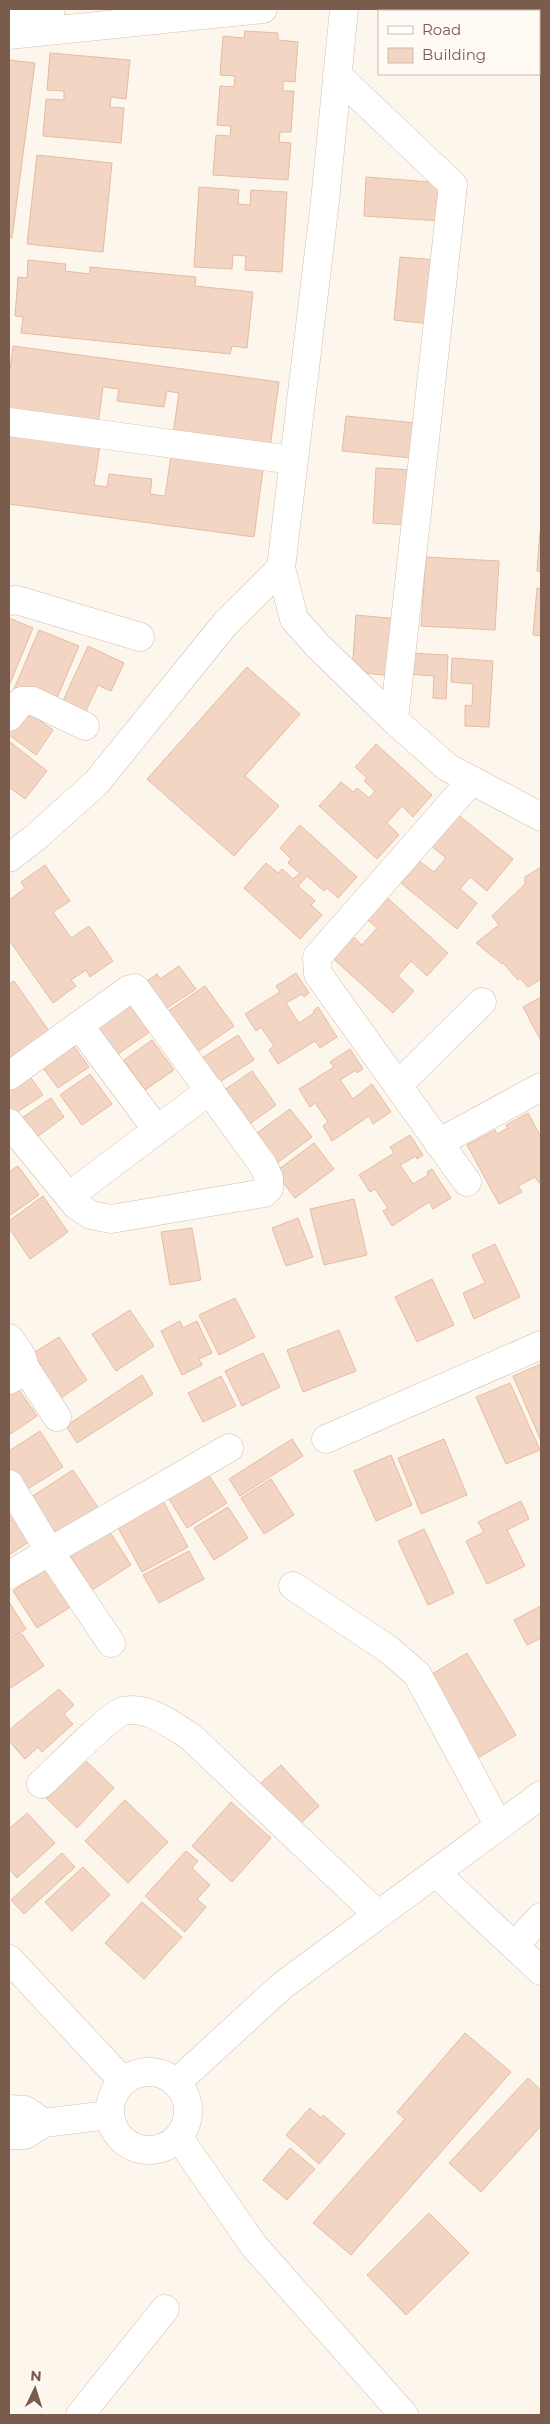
<svg xmlns="http://www.w3.org/2000/svg" width="550" height="2424" font-family="Montserrat,sans-serif">
<rect width="100%" height="100%" fill="#fdf6ec"/>
<path fill="#f3d5c3" stroke="#e6bba3" d="M245,31l33,2v7l20,2 -3,40 -12,-1v10h11l-3,41h-11l-1,10 12,1 -3,37 -75,-5 3,-40 14,1 1,-10 -14,-1 3,-39 14,1 1,-11 -15,-1 3,-39 21,2z
M50,53l80,7 -4,39 -15,-2 -1,10 14,1 -3,35 -78,-7 3,-37 18,1v-9l-17,-1z
M9,60l26,3 -23,175 -3,-1z
M37,155l75,8 -9,89 -76,-8z
M366,177l77,6 -3,38 -76,-5z
M199,187l40,3 -1,14 12,1 1,-15 36,2 -5,80 -37,-2 1,-14 -13,-1 -1,14 -38,-2z
M400,257l37,3 -6,64 -37,-4z
M28,260l38,4 -1,7 25,3v-7l106,10 -1,9 58,6 -6,56 -15,-2 -2,8 -209,-21 2,-16 -8,-1 3,-39 9,1z
M13,346l266,36 -9,65 -97,-13 6,-41 -12,-2 -3,16 -47,-6 2,-12 -16,-2 -5,37 -89,-12v-34z
M346,416l69,7 -4,35 -69,-7z
M9,426l92,13 -7,46 13,2 2,-13 43,5 -2,15 15,2 7,-47 92,13 -10,75 -245,-33z
M376,468l36,2 -3,55 -36,-2z
M540,532h1v40l-4,-1z
M426,557l73,4 -4,69 -74,-4z
M537,588l4,1v47l-8,-1z
M356,615l43,4 -5,57 -42,-4z
M9,618l24,10 -24,58z
M39,630l40,16 -25,59 -40,-16z
M88,646l36,17 -13,28 -13,-6 -13,28 -23,-10z
M408,653l40,2 -2,44 -13,-1 1,-22 -28,-2z
M452,658l41,3 -4,66 -24,-1v-21l7,1 1,-22 -22,-2z
M247,667l53,47 -55,62 34,30 -45,50 -87,-77z
M22,708l31,22 -17,25 -27,-20v-8z
M9,741l38,30 -22,28 -16,-12z
M376,744l56,51 -19,22 -11,-11 -15,17 12,12 -22,24 -58,-53 22,-24 12,10 4,-4 12,10 6,-7 -11,-10 3,-3 -12,-11z
M457,814l56,45 -26,32 -17,-14 -10,12 17,14 -20,26 -56,-46 18,-22 15,11 12,-14 -15,-12z
M300,825l57,52 -19,21 -11,-10 -3,3 -17,-15 -9,10 17,15 -4,4 11,10 -22,24 -56,-51 22,-25 12,10 4,-4 11,10 7,-6 -12,-10 3,-4 -11,-11z
M45,865l25,36 -17,11 18,26 18,-12 24,35 -23,16 -4,-7 -15,10 5,6 -23,17 -44,-63v-44l2,3 14,-11 -4,-6z
M541,867v112l-13,8 -8,-9 -2,2 -15,-17 -1,1 -26,-21 23,-18 -7,-9 33,-32v-7z
M382,893l66,60 -21,23 -16,-15 -13,15 16,15 -21,22 -66,-60 20,-22 15,14 15,-17 -15,-13z
M179,966l17,23 -35,23 -20,-27 16,-11 3,5z
M296,973l13,20 -5,4 -2,-3 -16,9 13,20 15,-10 -1,-2 5,-4 19,30 -17,11 -5,-7 -37,23 -9,-14 5,-4 -13,-19 -5,4 -11,-17 35,-22 -4,-6z
M14,981l35,50 -40,28v-75z
M205,986l29,40 -44,31 -29,-41z
M541,997v44l-18,-34z
M132,998l22,31 -39,27 -22,-31z
M238,1035l16,25 -44,28 -16,-25z
M152,1040l22,30 -29,20 -21,-30z
M71,1042l18,25 -31,21 -18,-24z
M350,1049l13,20 -6,4 -1,-3 -16,10 13,19 19,-15 19,28 -18,12 -4,-8 -37,25 -9,-15 5,-4 -13,-19 -5,4 -11,-18 35,-22 -4,-5z
M252,1071l24,34 -32,23 -24,-35z
M90,1074l22,30 -30,21 -22,-30z
M29,1075l14,20 -32,21 -2,-3v-24z
M51,1098l13,19 -31,23 -14,-20z
M290,1109l22,28 -40,30 -22,-29z
M528,1113l13,24v45l-2,1 -4,-6 -17,9 4,6 -23,12 -32,-59 28,-15 2,4 11,-6 -2,-3z
M410,1135l13,20 -6,4 -1,-3 -16,9 13,19 15,-9 -1,-3 5,-3 19,29 -18,11 -4,-7 -37,24 -9,-15 5,-3 -13,-19 -5,3 -11,-17 35,-22 -4,-6z
M314,1143l20,26 -39,29 -20,-26z
M18,1166l21,29 -30,21v-44z
M43,1196l25,36 -38,27 -21,-31v-7z
M354,1199l13,56 -43,10 -14,-56z
M298,1218l15,39 -27,9 -14,-38z
M192,1228l9,52 -31,5 -9,-53z
M495,1244l25,53 -46,22 -11,-26 22,-10 -13,-28z
M432,1279l22,46 -37,17 -22,-45z
M235,1298l20,39 -36,18 -20,-40z
M130,1310l24,36 -38,25 -24,-37z
M180,1321l3,7 14,-7 15,32 -13,6 3,6 -20,10 -21,-44z
M339,1330l17,41 -53,21 -16,-42z
M59,1337l28,43 -29,20 -28,-45z
M263,1353l17,34 -38,19 -17,-35z
M541,1364v77l-28,-65z
M142,1375l11,19 -76,49 -11,-17z
M221,1376l15,30 -33,16 -15,-29z
M510,1383l30,67 -34,14 -30,-67z
M15,1384l22,32 -28,19v-47z
M40,1431l23,36 -42,26 -12,-19v-23z
M292,1439l11,17 -63,40 -11,-17z
M444,1439l23,56 -46,19 -23,-56z
M391,1455l21,50 -36,16 -22,-50z
M73,1470l26,39 -42,27 -26,-39z
M206,1471l21,32 -40,25 -20,-32z
M271,1479l23,36 -30,19 -23,-36z
M162,1499l26,48 -46,25 -26,-48z
M521,1501l8,18 -22,11 18,36 -38,18 -21,-43 18,-9 -6,-10z
M9,1505l23,35 -23,15z
M228,1507l20,31 -34,22 -20,-32z
M108,1529l23,36 -39,25 -23,-36z
M424,1529l30,64 -26,12 -30,-64z
M189,1551l15,28 -45,24 -16,-28z
M47,1568l25,38 -35,22 -24,-37z
M9,1602l17,27 -17,11z
M541,1606v32l-14,7 -13,-25z
M22,1634l22,32 -35,23v-47z
M467,1653l49,82 -43,26 -49,-82z
M59,1689l15,16 -10,9 9,10 -31,28 -4,-5 -13,12 -16,-18v-11z
M84,1759l30,29 -37,40 -31,-30z
M281,1765l38,41 -27,26 -39,-42z
M125,1800l43,42 -40,41 -43,-42z
M231,1802l40,36 -39,44 -40,-36z
M27,1813l28,30 -38,35 -8,-9v-40z
M186,1851l12,10 -6,7 18,17 -13,14 9,8 -21,25 -40,-36z
M62,1853l13,14 -51,47 -13,-14z
M83,1867l27,28 -38,36 -27,-29z
M142,1902l40,35 -38,42 -39,-36z
M465,2033l46,39 -160,183 -38,-32 92,-104 -8,-7z
M528,2078l13,12v36l-60,66 -32,-29z
M310,2108l11,10 2,-3 22,19 -26,30 -33,-29z
M290,2148l25,21 -28,31 -24,-20z
M429,2213l40,40 -63,62 -39,-40z"/>
<g fill="none" stroke-linecap="round" stroke-linejoin="round">
<defs>
<path id="street" d="M344,9l-19,192 -44,367 13,51 24,27 76,74 53,47 94,50
M337,75l116,110 -59,535
M9,422l284,38
M9,601l8,-1 123,37
M9,717l13,-16h11l52,25
M9,858l27,-21 61,-55 128,-158 56,-56
M79,1025l78,105
M9,1076l119,-86 7,-2 128,177 6,13v10l-5,5 -153,26 -20,-4 -15,-10 -67,-82
M398,1085l84,-83
M438,1143l103,-56
M467,1182l-149,-208 -1,-17 154,-176
M69,1196l141,-106
M9,1338c13,18 24,28 0,42
M24,1366l33,51
M326,1439l215,-94
M9,1484l41,68 61,91
M9,1575l220,-127
M293,1586l95,63 29,25 82,152
M41,1784c14,-13 69,-69 82,-73 24,-6 49,14 68,26l187,178
M436,1873l105,98
M514,1946l27,-29
M80,2415l85,-106"/>
<path id="secondary" d="M9,13l42,-4
M9,35l254,-26
M9,1959l114,122
M110 2111a39 39 0 1 1 78 0a39 39 0 1 1-78 0Z
M176,2083l107,-98 258,-190
M9,2109l16,1 19,13 -19,12h-16
M44,2123l65,-8
M179,2138l75,108 150,169"/>
</defs>
<use href="#street" stroke="#d1beb0" stroke-width="29"/>
<use href="#secondary" stroke="#d6c0b0" stroke-width="29"/>
<use href="#street" stroke="#fff" stroke-width="28"/>
<use href="#secondary" stroke="#fff" stroke-width="28"/>
</g>
<rect width="550" height="2424" fill="none" stroke="#7a5c4d" stroke-width="20"/>
<rect x="378" y="10" width="162" height="65" fill="#fffaf3" stroke="#cabbb1"/>
<rect x="388" y="26" width="25" height="8" fill="#ffffff" stroke="#cabbb1"/>
<text x="422" y="35" font-size="15" fill="#7a5c4d">Road</text>
<rect x="388" y="48" width="25" height="15" fill="#f3d5c3" stroke="#cabbb1"/>
<text x="422" y="60" font-size="15" fill="#7a5c4d">Building</text>
<g transform="translate(35 2389) rotate(4)" stroke="#fffaf3" stroke-width="4" paint-order="stroke">
<path d="M0-4L9 19L0 12L-9 19Z" fill="#7a5c4d"/>
<text y="-8" font-size="14" font-weight="bold" text-anchor="middle" fill="#7a5c4d">N</text>
</g>
</svg>
